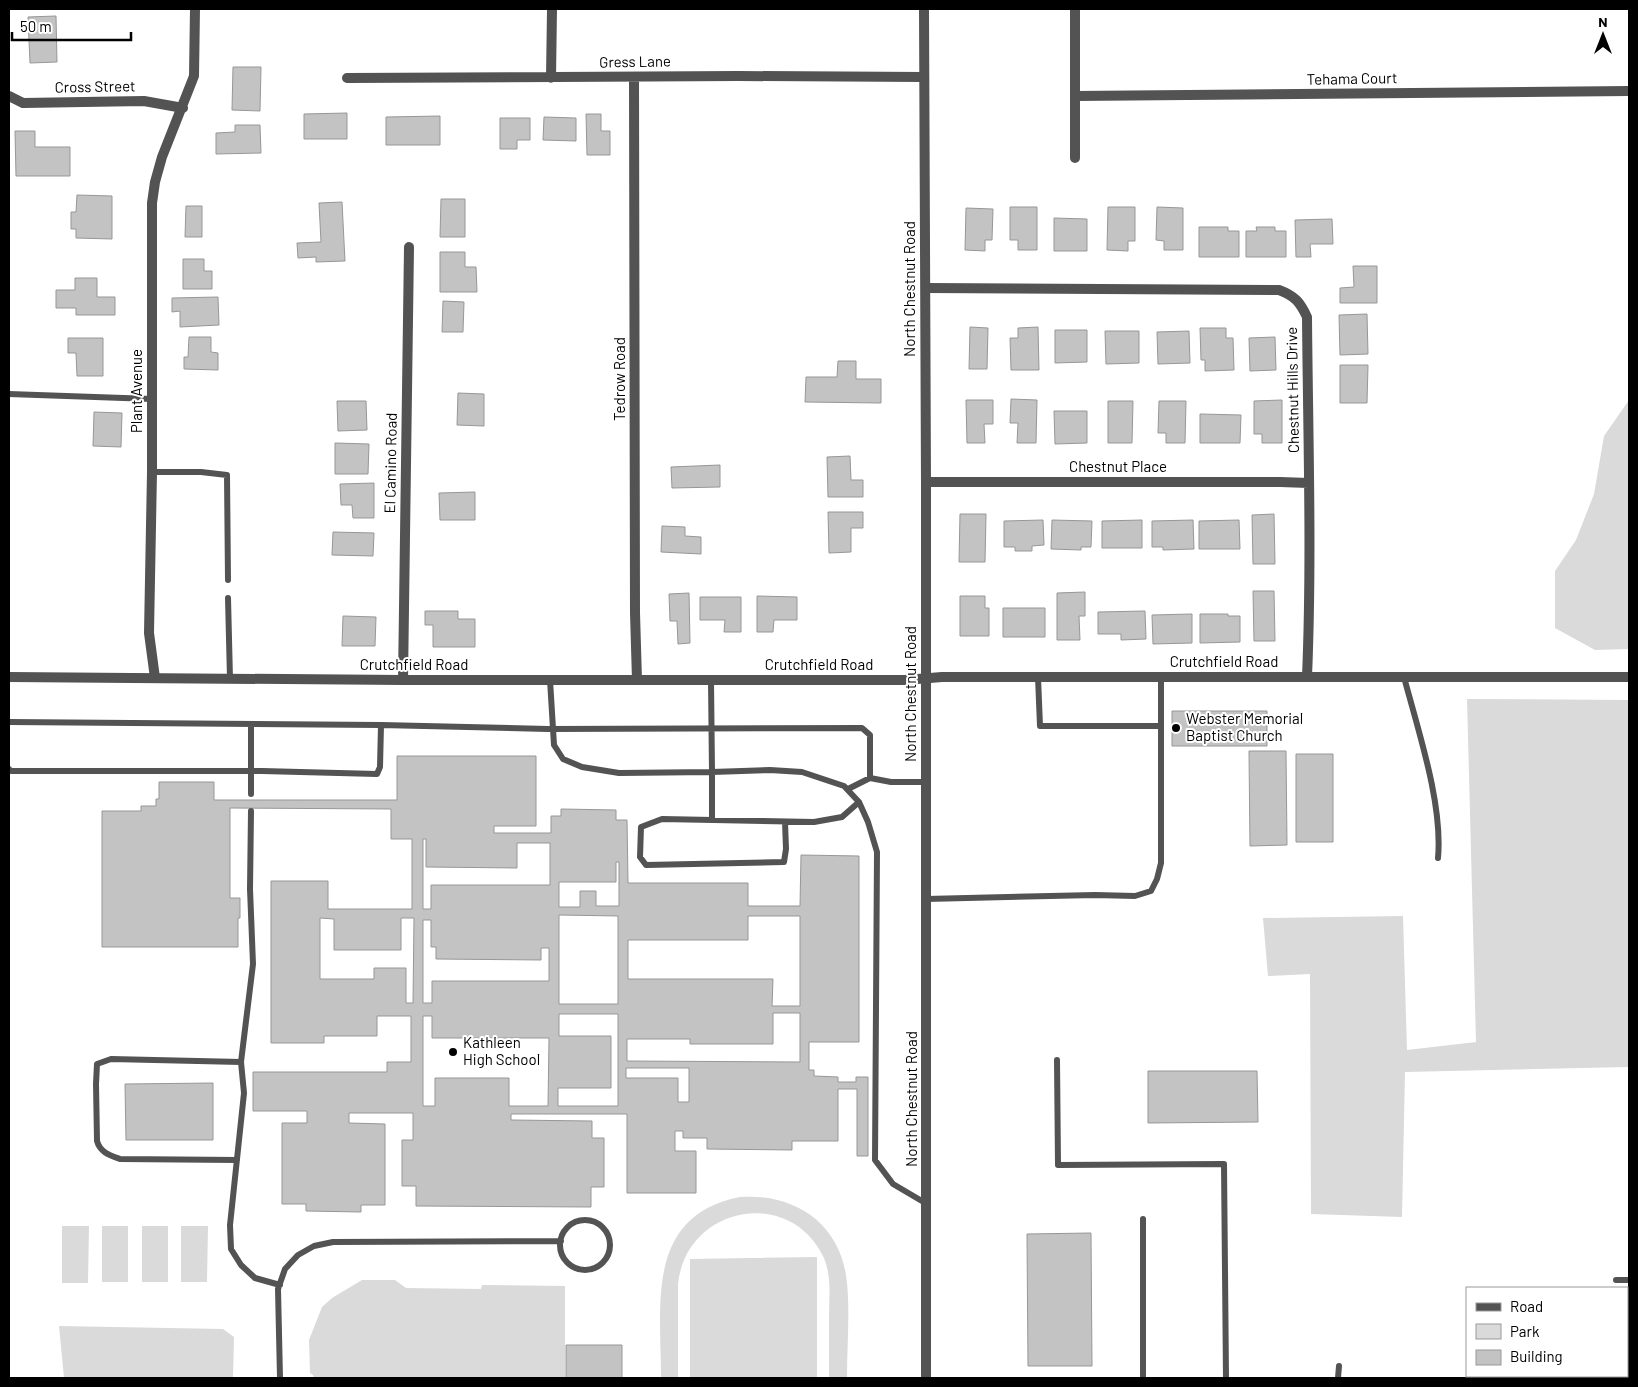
<svg xmlns="http://www.w3.org/2000/svg" width="1638" height="1387" font-family="Barlow,sans-serif">
<rect width="100%" height="100%" fill="#fff"/>
<path fill="#dadada" d="M1629,400v249l-34,1 -40,-22v-57l21,-31 18,-46 10,-58z
M1467,699l162,1v367l-224,5 -3,145 -91,-3 -1,-240 -42,2 -5,-58 140,-2 4,134 69,-8z
M740,1197c56,-4 102,28 107,86 3,31 0,64 0,95h-18c0,-20 0,-41 0,-61 0,-20 3,-42 -6,-61 -35,-70 -137,-49 -145,28v94h-17c0,-74 -16,-162 79,-181z
M62,1226h27l-1,57h-26z
M102,1226h26v56h-26z
M142,1226h26v56h-26z
M181,1226h27l-1,56h-26z
M817,1257v121h-127v-119z
M362,1280h33l11,8 75,1 1,-4 83,1v92h-251l-1,-3 -3,-2 -1,-33 13,-33 10,-9z
M59,1326l164,3 11,8 -1,41h-169z"/>
<path fill="#c3c3c3" stroke="#979797" fill-rule="evenodd" d="M56,16l1,46 -27,1 -2,-46z
M233,67h28l-1,44 -28,-1z
M347,113v26h-43v-25z
M586,114h15v17h9v24h-23z
M440,116v29h-54v-28z
M544,117l32,1v23l-33,-1z
M500,118h30v22h-13v9h-17z
M235,125h25l1,28 -45,1v-21l19,-1z
M15,131h20v16h35v29h-54z
M77,195l35,1v43l-36,-1v-9h-5v-17h5z
M441,199h24v38h-25z
M342,202l3,59 -29,1v-5l-18,1 -1,-15 24,-1 -2,-39z
M186,206h16v31h-17z
M1010,207h27v43h-19v-10h-8z
M1108,207h27v34h-7v10l-21,-1z
M1157,207l26,1v42h-19v-9l-8,-1z
M966,208l27,1 -1,31h-7v11l-20,-1z
M1054,218l33,1v32h-33z
M1332,219l1,25h-23l1,13h-15l-1,-37z
M1199,227h29v4h11v26h-40z
M1256,227h19v4h11v26h-40v-26h11z
M440,252h25v15h11l1,25h-37z
M183,259h21v12h8v18h-29z
M1353,266h24v37h-37v-15l14,-1z
M75,278h22v19h18v18h-39v-7h-20v-18h19z
M218,297l1,28 -39,2v-16l-8,1v-14z
M443,301l21,1 -1,30h-21z
M1367,314l1,40 -28,1 -1,-40z
M970,327l18,1 -1,41h-18z
M1038,327l1,43h-28l-1,-32h8v-10z
M1200,328h26v10h7l1,32 -29,1v-11h-4z
M1055,330h32v32l-32,1z
M1105,331h34v32l-33,1z
M1189,331l1,32 -32,1 -1,-32z
M189,337h22v15l7,1v17l-34,-1v-12h4z
M1275,337l1,33 -26,1 -1,-33z
M68,338h35v38h-26l-1,-23h-8z
M838,361h18v18h25v24l-76,-1 1,-25h31z
M1340,365h28l-1,38h-27z
M458,393l26,1v32l-27,-1z
M1011,399l26,1 -1,43h-19l1,-20h-8z
M966,400h27v24h-9l1,19h-18z
M1282,400v43h-20v-9h-8v-33z
M337,401h29l1,29 -29,1z
M1108,401h25l-1,42h-24z
M1159,401h27l-1,42h-19v-10h-8z
M1054,411h33v32l-32,1z
M94,412l28,1 -1,34 -28,-1z
M1200,414l41,1 -1,28h-40z
M335,443l34,1 -1,30h-33z
M850,456l1,24h12v17h-35l-1,-40z
M720,465v22l-48,1 -1,-21z
M374,483v35h-21l-1,-13h-11l-1,-21z
M475,492v28h-35l-1,-27z
M828,512h35v16h-12v24l-22,1z
M960,514h26l-1,48h-26z
M1274,514l1,50h-22l-1,-49z
M1043,520l1,25 -12,1v5h-17v-4h-11v-26z
M1052,520l40,1 -1,26h-10v3l-30,-1z
M1142,520v28h-40v-27z
M1193,520l1,29 -31,1v-3h-11v-26z
M1239,520l1,29h-41v-28z
M662,526l23,1v9l16,1v17l-40,-2z
M333,532l41,1 -1,23 -41,-1z
M1253,591h21l1,50h-21z
M1085,592v24h-6l1,24h-23v-47z
M689,593l1,50 -12,1 -1,-23h-7l-1,-27z
M757,596l40,1v23h-23l-1,12h-16z
M960,596h25v12h4v28h-29z
M700,597h41v35h-17l1,-12h-25z
M1003,608h42v29h-42z
M425,611h33v8h17v28h-42v-22h-8z
M1145,611l1,28 -25,1v-6h-23v-22z
M1192,614v29l-39,1 -1,-29z
M1200,614h28v2h12v26l-40,1z
M343,616l33,1 -1,29h-33z
M1172,711h95v35h-95z
M1249,751h37l1,94 -37,1z
M1296,754h37v88h-37z
M397,756h139v70h-42v7h57v-17h10v-7l55,1v10h11l1,63h120v23h52l1,-51 58,1v186h-50v28h5v6l24,1v5h18v-5h12v79h-11v-67h-19v52h-46v9l-85,-1v-11h-24v-7h-8v20h21v42h-69v-79h-116v6l81,1v17h12v49h-13v20l-175,-1v-20h-14v-46h11v-27h-64v10l36,1v81h-24v7l-55,-1v-7h-24v-81h25v-12h-54v-39h134v-10h24v-46h-34v20h-53v7h-53v-162h57v28h84v-70h-21v-30l-161,-1v90h10v20h-2v29h-136v-136h39v-5h15v-7h3v-17h55v18h183zM423,839h3v28l91,1v-25h33v42h-119v24h-8zM616,862h3v44h-23v-15h-16v16h-21v-25h57zM559,915l59,1v88h-59zM748,916h52v90h-28l1,-27h-145v-39h120zM320,918l14,1v31h67v-32h13l-1,85h-7v-35h-32v11h-54zM423,920h8v27h5v12l105,1v-12h8v33h-117v22h-9zM773,1013h27v49l-173,-1v-22h63v5h83zM559,1014h59v92h-60v-18h53v-52h-52zM423,1016h9v22h117l-1,68h-39v-28h-74v28h-12zM626,1068h63v34h-11v-24h-52z
M1148,1071h109l1,51 -110,1z
M213,1083v57h-87l-1,-56z
M1091,1233l1,133h-64l-1,-132z
M566,1345h56v33h-56z"/>
<g fill="none" stroke-linecap="round" stroke-linejoin="round">
<path stroke="#535353" stroke-width="6" d="M9,394l143,5
M152,472h49l26,3 1,105
M228,598l2,81
M1038,677l2,49h121v-49
M1404,677c14,53 39,127 34,181
M550,680l4,65 9,14 19,8 37,6 93,-1 -1,-92
M9,722l372,3 -1,42 -3,7 -115,-3h-251l-2,-2
M251,724v70
M381,725l167,4 314,-1 8,7v43l-22,11
M870,778l21,4h35
M251,811l-1,78 3,75 -12,98 3,31 -14,132 1,24 10,16 14,13 25,7
M712,819v-47l58,-2 32,2 42,14 15,16 9,20 9,30 -2,308 18,24 34,20
M785,822l1,27 -2,13 -138,3 -6,-8 1,-30 21,-8 152,3 28,-5 17,-15
M926,899l169,-4 40,1 16,-5 6,-12 4,-16v-137
M1057,1060l1,105 166,-1 2,214
M237,1160l-117,-1c-11,-4 -20,-7 -23,-18l-1,-57 1,-20 14,-5 130,3
M1143,1219v159
M560 1245a25 25 0 1 1 50 0a25 25 0 1 1-50 0Z
M1616,1280h13
M280,1378l-2,-89 7,-20 13,-14 16,-9 19,-4 228,-1
M1338,1378l1,-12"/>
<path stroke="#535353" stroke-width="10" d="M1075,9v149
M634,77l1,536 2,67
M347,78l392,-2 185,1
M551,78l1,-69
M9,96l14,7 121,-2 39,7
M1075,96l554,-5
M926,288l353,2c16,6 21,12 28,27 1,120 5,240 0,360
M926,482h354l29,1
M155,678l-6,-45 3,-161v-269l3,-21 7,-25 32,-81 1,-67
M403,680l6,-433"/>
<path stroke="#535353" stroke-width="10" d="M924,9l2,473v896
M9,677l394,3h502l37,-3h687"/>
</g>
<g fill="#000" stroke="#fff" stroke-width="2">
<circle cx="1176" cy="728" r="5"/>
<circle cx="453" cy="1052" r="5"/>
</g>
<g text-anchor="middle" stroke-width="4" stroke-linejoin="round" paint-order="stroke">
<g font-size="15" fill="#000" stroke="#fff">
<text transform="translate(635 62) rotate(-1)" y="5">Gress Lane</text>
<text transform="translate(1352 79) rotate(-1)" y="5">Tehama Court</text>
<text transform="translate(95 87) rotate(-1)" y="5">Cross Street</text>
<text transform="translate(910 289) rotate(-90)" y="5">North Chestnut Road</text>
<text transform="translate(620 379) rotate(-90)" y="5">Tedrow Road</text>
<text transform="translate(1293 390) rotate(-91)" y="5">Chestnut Hills Drive</text>
<text transform="translate(137 391) rotate(-90)" y="5">Plant Avenue</text>
<text transform="translate(391 463) rotate(-89)" y="5">El Camino Road</text>
<text x="1118" y="472">Chestnut Place</text>
<text x="1224" y="667">Crutchfield Road</text>
<text x="414" y="670">Crutchfield Road</text>
<text x="819" y="670">Crutchfield Road</text>
<text transform="translate(911 694) rotate(-90)" y="5">North Chestnut Road</text>
<text transform="translate(912 1099) rotate(-90)" y="5">North Chestnut Road</text>
</g>
<g font-size="15" fill="#000" stroke="#fff" text-anchor="start">
<text x="1186" y="724">Webster Memorial<tspan x="1186" dy="17">Baptist Church</tspan></text>
<text x="463" y="1048">Kathleen<tspan x="463" dy="17">High School</tspan></text>
</g>
</g>
<rect width="1638" height="1387" fill="none" stroke="#000000" stroke-width="20"/>
<rect x="1466" y="1287" width="162" height="90" fill="#ffffff" stroke="#999999"/>
<rect x="1476" y="1303" width="25" height="8" fill="#535353" stroke="#999999"/>
<text x="1510" y="1312" font-size="15" fill="#000000">Road</text>
<rect x="1476" y="1324" width="25" height="15" fill="#dadada" stroke="#999999"/>
<text x="1510" y="1337" font-size="15" fill="#000000">Park</text>
<rect x="1476" y="1350" width="25" height="15" fill="#c3c3c3" stroke="#999999"/>
<text x="1510" y="1362" font-size="15" fill="#000000">Building</text>
<g transform="translate(1603 35)" stroke="#ffffff" stroke-width="4" paint-order="stroke">
<path d="M0-4L9 19L0 12L-9 19Z" fill="#000000"/>
<text y="-8" font-size="14" font-weight="bold" text-anchor="middle" fill="#000000">N</text>
</g>
<path d="M12 32v8h119v-8" fill="none" stroke="#000000" stroke-width="2.5"/>
<text x="20" y="32" font-size="15" fill="#000000" stroke="#ffffff" stroke-width="4" paint-order="stroke">50 m</text>
</svg>
